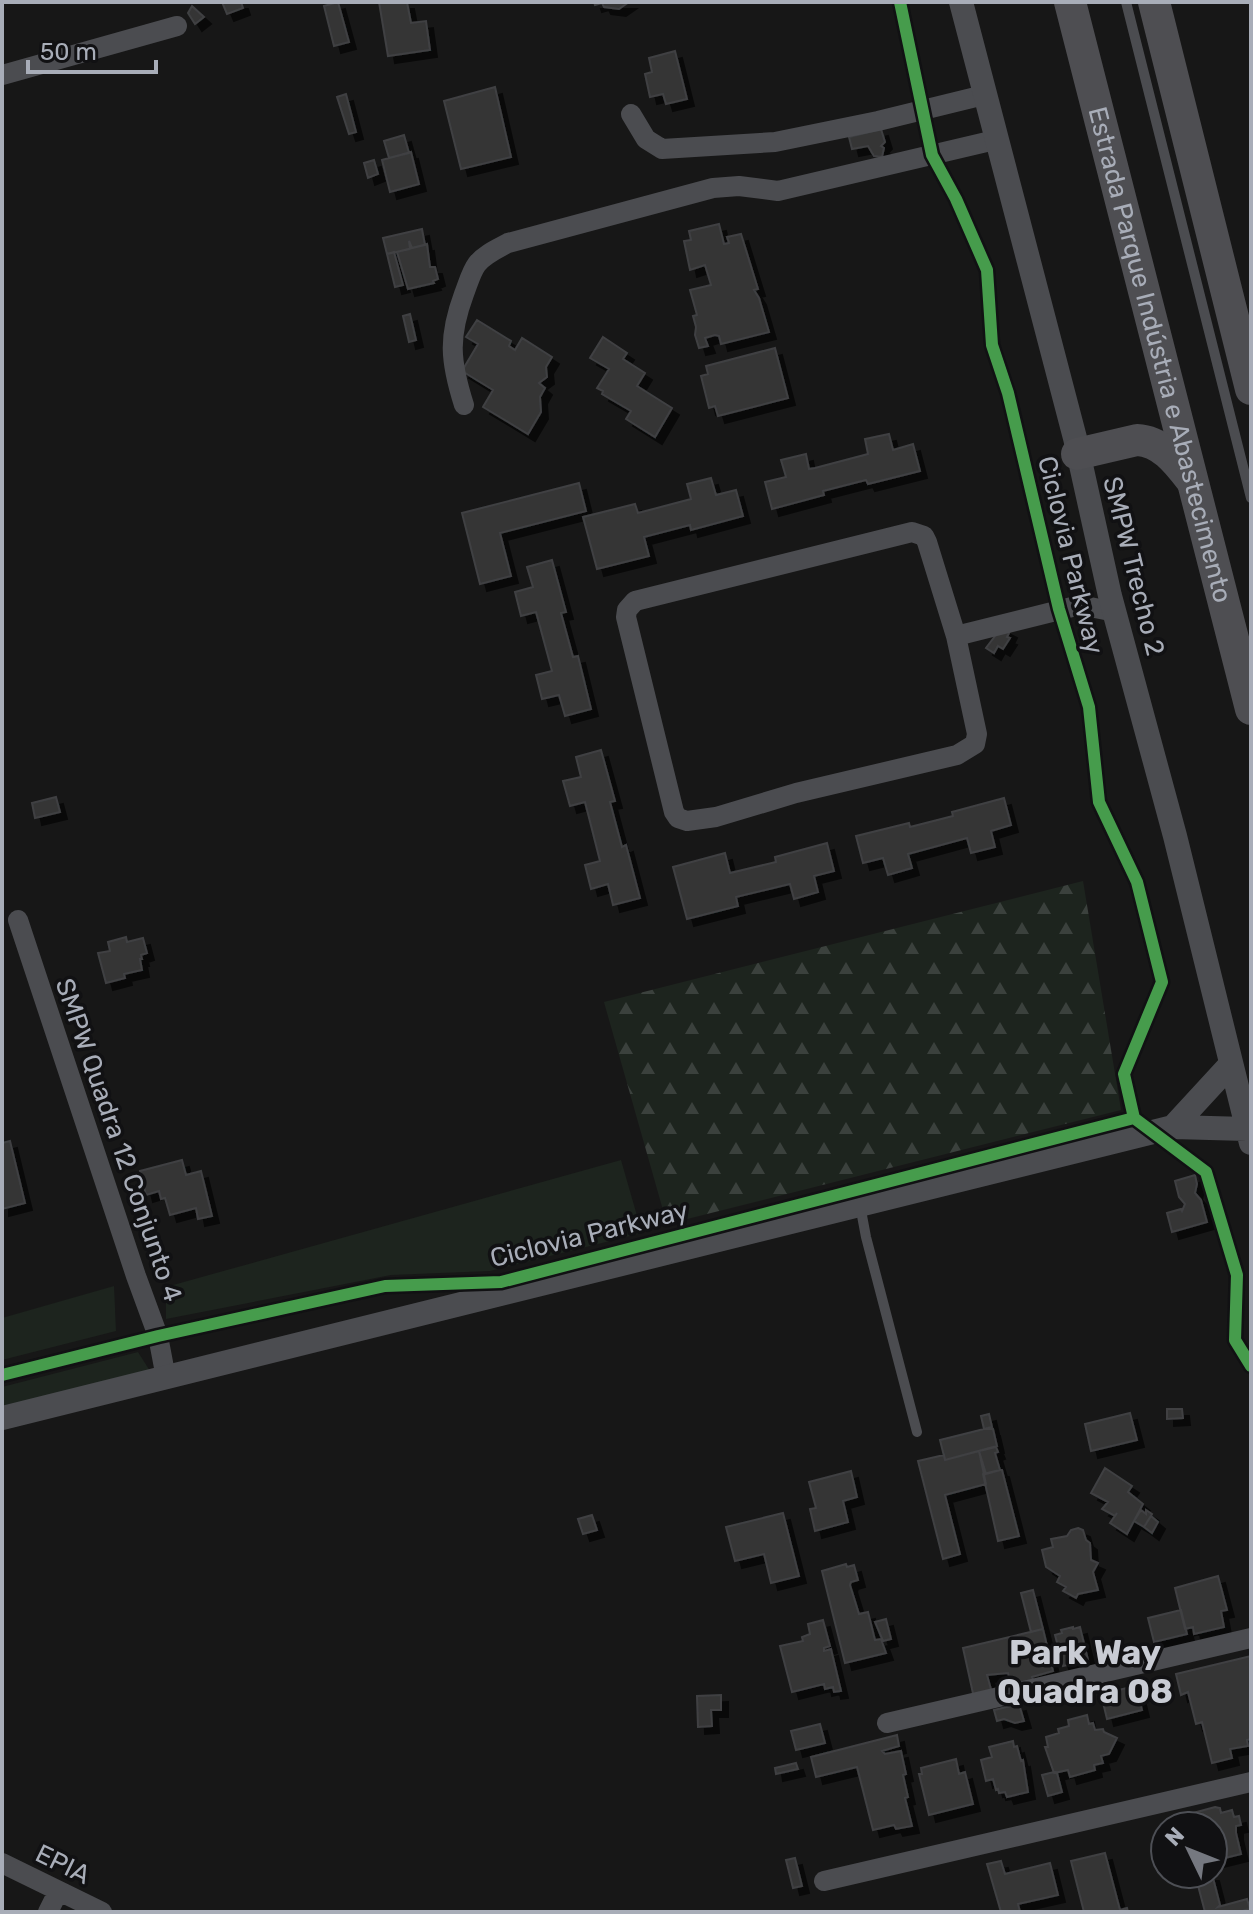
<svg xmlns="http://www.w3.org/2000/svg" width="1253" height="1914" font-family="Rubik,sans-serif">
<defs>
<pattern id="forest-firs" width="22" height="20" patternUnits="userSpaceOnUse" patternTransform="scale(2)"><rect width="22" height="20" fill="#1d241e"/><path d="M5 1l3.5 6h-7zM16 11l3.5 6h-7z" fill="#3b413d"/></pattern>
<filter id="shadow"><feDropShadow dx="7" dy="7" stdDeviation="0" flood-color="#0009"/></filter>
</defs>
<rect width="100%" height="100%" fill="#171717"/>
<path fill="#1d241e" d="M621,1160l21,73 -152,38 -99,4 -225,44v-32z
M114,1286l2,45 -114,29v-42z
M138,1352l12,19 -148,35v-19z"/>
<path fill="url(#forest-firs)" d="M1083,881l38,229 -454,114 -63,-222z"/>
<path fill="#353536" stroke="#3f4043" stroke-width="2" filter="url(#shadow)" d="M222,2h19l2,6 -16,6z
M338,2l11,40 -15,4 -10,-40z
M379,2h28l4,21 15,-2 4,29 -42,6z
M594,2h35l-10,7 -15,-2 -2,-4 -7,2z
M192,6l12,11 -9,7 -7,-11z
M675,51l12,48 -21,5 -3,-10 -13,3 -5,-23 7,-2 -3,-14z
M495,87l16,70 -50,12 -17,-68z
M346,94l10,38 -7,2 -12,-37z
M881,129l4,13 -4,4 3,2 -2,9 -8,-1 -6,-10 -16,3 -3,-12z
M404,135l5,18 -20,5 -5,-17z
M411,152l8,32 -29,8 -8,-32z
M374,160l4,14 -10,4 -4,-15z
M719,224l5,20 5,-1 -2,-6 14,-3 17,55 -4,1 5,8 10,34 -48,12 -2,-8 -4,-1 -10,3 3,8 -9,2 -4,-13 1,-8 -3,-11 4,-1 -7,-25 21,-5 -6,-20 -15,5 -6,-29 7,-1 -2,-9z
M422,229l3,16 -13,3 -3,-7 1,8 -23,5 -4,-16z
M427,244l3,23h5l3,12 -5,2 1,2 -26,6 -11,-37z
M394,252l9,33 -8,2 -8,-33z
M410,314l6,26 -7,2 -6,-26z
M477,320l34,21 -2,5 6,4 7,-12 30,19 -6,10 1,10 -8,6 6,5 -5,9 1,15 -13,22 -45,-27 10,-17 -31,-19 16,-27 -12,-7z
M603,337l24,16 -4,6 22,14 -8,13 35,22 -17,29 -29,-18 5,-8 -29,-17 1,-3 -6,-3 12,-19 -19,-11z
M775,348l13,50 -70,18 -3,-10 -6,2 -8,-32 7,-2 -2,-8z
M889,434l4,16 20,-6 7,27 -52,13 -2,-4 -43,11 1,4 -52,14 -7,-27 21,-5 -5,-17 25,-6 3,15 6,-1 53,-14 -3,-15z
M711,478l5,17 20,-5 7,26 -52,14 -1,-5 -46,12 5,19 -52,13 -14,-52 52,-13 3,9 53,-14 -4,-15z
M579,483l7,28 -86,22 11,43 -31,8 -18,-71z
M552,560l14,52 -5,1 12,44 5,-1 13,53 -26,7 -6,-21 -17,4 -6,-24 16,-4 -16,-59 -15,4 -6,-24 18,-5 -6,-20z
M1002,627l8,4 -3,6 3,1 -7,11 -5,-3 -4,7 -8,-5z
M601,750l14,51 -5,1 12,45 4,-2 14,53 -27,7 -5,-21 -17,5 -6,-24 15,-4 -15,-59 -15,4 -7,-25 18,-4 -5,-20z
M56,797l4,15 -25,6 -3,-15z
M1004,798l7,27 -20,6 4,16 -24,6 -4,-15 -59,16 4,14 -24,7 -5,-17 -20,5 -7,-27 53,-13 1,4 43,-11 -1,-4z
M827,843l7,28 -20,5 4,16 -24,7 -4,-15 -54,13 2,9 -51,13 -14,-52 52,-14 5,20 46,-11 -1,-5z
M126,937l1,5 16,-4 4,15 -6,2 1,4h-2l2,11 -18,4 1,4 -19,5 -8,-30 12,-2 -2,-9z
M10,1141l15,62 -23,6v-66z
M182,1160l4,15 15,-4 11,45 -14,3 -2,-11 -26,7 -5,-17 -4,1 -2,-8 -13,4 -6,-24z
M1195,1175l2,9 -2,9 6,7 6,22 -35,10 -5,-19 14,-4 1,2 3,-7 -6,-7 -4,-16z
M1167,1409h15l1,9 -16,1z
M1130,1413l7,27 -46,11 -6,-27z
M989,1414l3,13 -8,2 -3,-13z
M984,1429h9l4,17 -52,14 -5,-20z
M996,1447l2,5 -3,1 5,17 -14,4 -7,-23z
M979,1451l7,33 -41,11 15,59 -17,5 -25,-98 26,-6 1,5z
M1105,1468l27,18 -4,6 15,12 -16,30 -17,-11 7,-10 -2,3 -13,-7 6,-7 -17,-9z
M1000,1470h2l17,66 -21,5 -15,-67z
M851,1471l6,26 -14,4 5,21 -33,9 -5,-22 6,-1 -7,-26z
M1141,1510l5,4v-4l6,4 -8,13 -10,-6z
M783,1513l16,63 -28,7 -7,-29 -29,7 -9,-34z
M592,1515l5,15 -14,4 -5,-15z
M1151,1516l7,6 -6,11 -8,-6z
M1078,1528l5,2 3,10 4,3 1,17 7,3 -5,9 5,18 -20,4 -2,4 -13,-7 3,-4 -9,-5 3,-6 -14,-9 -4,-17 11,-3 -2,-8 16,-3 4,-6z
M846,1564l1,3 7,-2 4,15 -7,2 -1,3 9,29 9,-2 7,28 6,-1 5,14 -41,10 -23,-92z
M1218,1576l9,34 -6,1 3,16 -30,7 -1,-7 -8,2 -10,-41z
M1033,1590l10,39 -12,3 -10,-39z
M1181,1610l6,24 -33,8 -6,-24z
M886,1619l5,20 -8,2 -8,-19z
M823,1620l7,26 -6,2v3l7,-2 10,42 -7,1 -1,-5 -8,2 -1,-5 -32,8 -12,-46 23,-5 -1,-4 8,-3 -2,-10z
M1073,1627v2l7,-2 8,33 -25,6 -8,-31 7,-2 -1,-3z
M1043,1629l10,42 -21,6 2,5 -32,8 -2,-8 10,-2 -2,-7 -21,2 5,18 -18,5 -11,-50z
M1251,1656v83l-4,1 1,6 -18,3 2,9 -20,5 -10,-41 -6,2 -8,-32 -7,3 -5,-21z
M1136,1686l6,24 -35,9 -6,-25z
M721,1695v15h-10l1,16 -14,1 -1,-31z
M1019,1704l5,17 -9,2 -11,-4 -7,2 -3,-11z
M1087,1715l2,9 4,-1 2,7 8,-1 1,3 13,6 -8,16 -8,2 2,7 -9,2 1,5 -25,7 -2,-7 -14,3 -9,-26h3l-2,-10 13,-4 -1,-4 11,-3 -1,-6z
M820,1724l5,19 -29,7 -5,-19z
M897,1735l2,11 -17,5 3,3 16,-3 5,23 -3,1 5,22 -3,1 7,28 -16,3 -2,-4 -21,5 -16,-63 -41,10 -5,-20z
M1013,1741l1,6 3,-1 4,15 2,-1 5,32 -21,5 -2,-5 -6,1 -1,-4 -2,1 -3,-11 -7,2 -5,-21 11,-3 -3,-10z
M956,1759l3,15 6,-2 8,32 -44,11 -10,-41h3l-1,-6z
M796,1763l2,6 -22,5 -1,-6z
M1054,1772l3,1 5,19 -14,4 -6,-21z
M1215,1807l5,1 1,5 11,-3 2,7 5,-1 2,9 -5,1v7l5,21 -28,7v-35h-31l2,-1 -2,-9z
M1105,1853l15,57 7,-2 1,4h-44l-13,-51z
M795,1858l7,28 -9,2 -7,-28z
M1001,1861l4,13 45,-11 8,32 -40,9 2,8h-19l-14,-48z
M1195,1874h17l8,31 -2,2 29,-8 3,10 -12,3h-33z"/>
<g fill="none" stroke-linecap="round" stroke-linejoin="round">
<path stroke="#4b4c50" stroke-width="10" d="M1126,2l125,496
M860,1205l6,32 51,195"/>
<path stroke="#4b4c50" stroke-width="20" d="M2,75l175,-49
M631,114l15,25 16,10 113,-7 103,-21 106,-26
M464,405c-14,-44 -16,-68 0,-111 4,-10 7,-22 13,-30 8,-10 20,-15 31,-21l205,-55 26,-2 39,5 217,-51
M912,532l12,4 3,6 29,94 21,98 -2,10 -18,11 -161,38 -80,24 -29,4 -9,-3 -4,-6 -48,-195 1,-7 8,-9z
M956,636l124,-31 35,7
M18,920l118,356 22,60 8,42
M887,1723l364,-85
M2,1863l100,49
M824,1881l427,-99
M48,1912l10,-20"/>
<path stroke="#4b4c50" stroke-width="24" d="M961,2l114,436 35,158 65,240 76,307
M1173,1127l58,-63
M2,1418l1171,-291 74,2"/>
<g stroke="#4e4e52" stroke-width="32">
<path id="s1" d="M1070,2l181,707"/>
<path d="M1154,2l97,387"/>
<path d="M1077,454l60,-14c25,1 41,23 55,41"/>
</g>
<defs>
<path id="cycleway" d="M900,2l32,153 24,44 31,71 5,75 16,48 51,216 30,98 10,95 38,80 25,100 -38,92 10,44 72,54 31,103 -2,65 16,26
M2,1375l156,-39 227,-50 116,-4 633,-164"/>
</defs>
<use href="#cycleway" stroke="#111113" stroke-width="17"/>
<use href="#cycleway" stroke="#469c4c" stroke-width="12"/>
</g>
<g text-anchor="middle" stroke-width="7" stroke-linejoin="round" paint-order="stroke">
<g font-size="26" fill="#a8adb8" stroke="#111113">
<text dy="9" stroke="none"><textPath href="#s1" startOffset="364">Estrada Parque Indústria e Abastecimento</textPath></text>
<text transform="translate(1071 555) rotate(76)" y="9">Ciclovia Parkway</text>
<text transform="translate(1134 566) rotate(76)" y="9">SMPW Trecho 2</text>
<text transform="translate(119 1140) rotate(71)" y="9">SMPW Quadra 12 Conjunto 4</text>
<text transform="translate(589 1234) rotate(-14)" y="9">Ciclovia Parkway</text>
<text transform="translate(63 1864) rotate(26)" y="9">EPIA</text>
</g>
<g font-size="34" font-weight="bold" fill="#c9ccd4" stroke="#111113">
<text x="1085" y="1664">Park Way<tspan x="1085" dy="39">Quadra 08</tspan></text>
</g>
</g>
<rect width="1253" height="1914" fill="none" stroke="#a8adb8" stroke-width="8"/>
<g transform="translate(1189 1850) rotate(313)"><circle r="38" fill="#111113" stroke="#4d4f55" stroke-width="2"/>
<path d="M0-6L14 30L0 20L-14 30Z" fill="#757880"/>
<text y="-12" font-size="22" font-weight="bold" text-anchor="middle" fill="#a8adb8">N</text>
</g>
<path d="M28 60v12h128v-12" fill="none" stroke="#a8adb8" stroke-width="4"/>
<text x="40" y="60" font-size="24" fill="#a8adb8" stroke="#111113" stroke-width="6" paint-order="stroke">50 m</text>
</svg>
